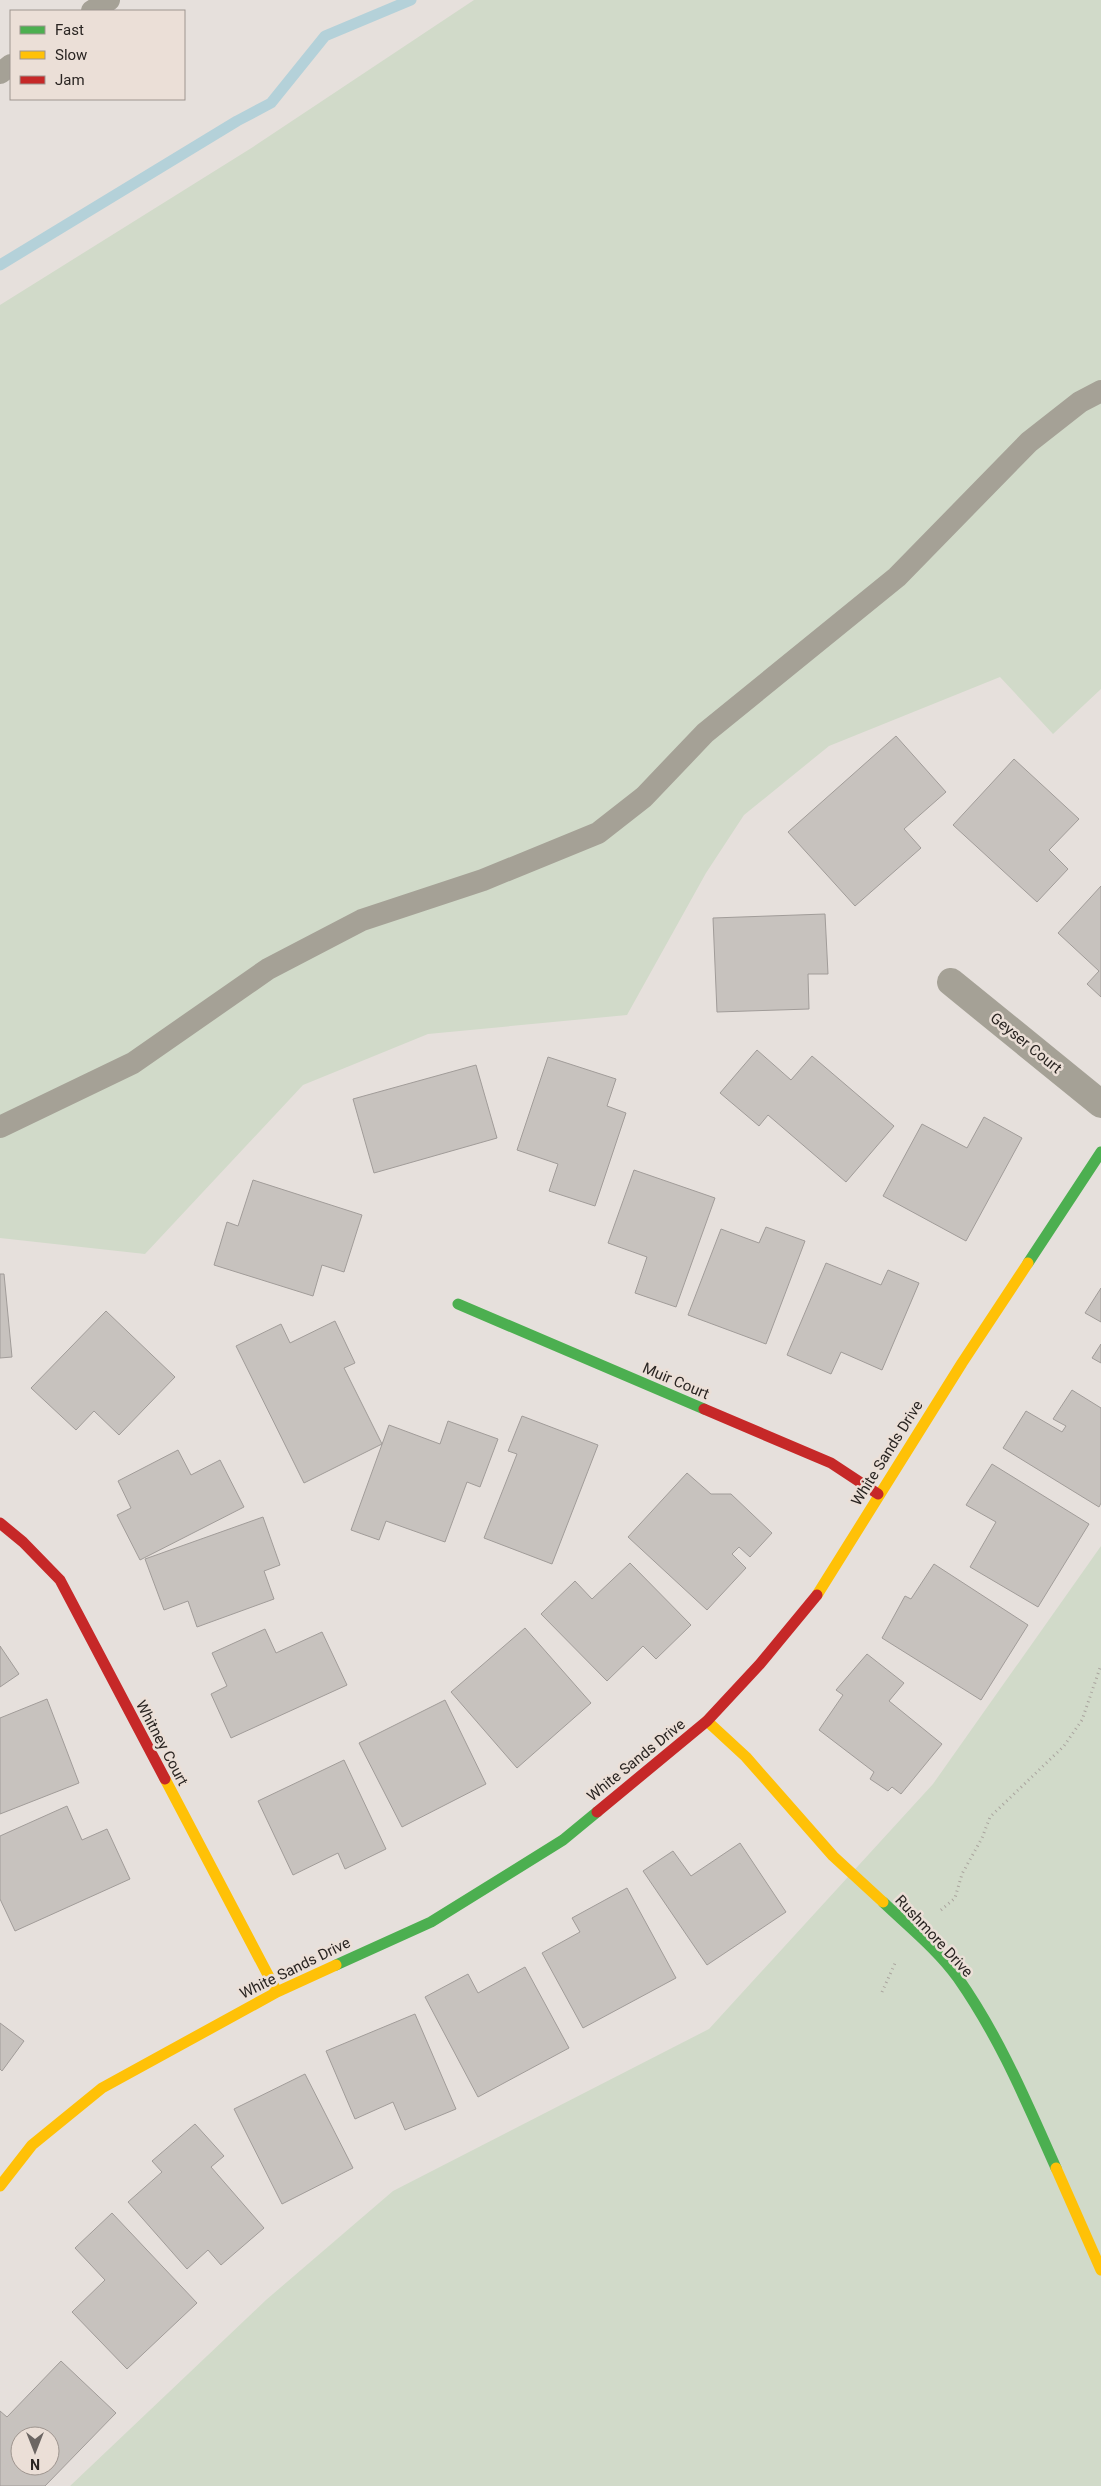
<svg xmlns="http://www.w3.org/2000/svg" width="1101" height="2486" font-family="Roboto,sans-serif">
<rect width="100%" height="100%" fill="#e6e0dc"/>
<path fill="#d1dac9" d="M474,0h627v689l-48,45 -53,-57 -171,69 -85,69 -38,58 -79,142 -199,19 -125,51 -158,169 -145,-16v-933l253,-158z
M1101,1546v940h-1031l196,-186 127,-109 316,-162 224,-245z"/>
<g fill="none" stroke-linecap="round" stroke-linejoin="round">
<path stroke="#b4d1d9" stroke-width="11" d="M0,265l237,-144 34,-18 54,-67 86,-36"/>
</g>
<path fill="#c7c2be" stroke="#a19c99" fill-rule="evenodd" d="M896,736l50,56 -42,37 17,19 -66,58 -67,-74z
M1014,759l65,60 -30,31 19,19 -31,33 -84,-77z
M1101,886v111l-14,-13 12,-13 -41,-38z
M825,914l3,60h-20l1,35 -92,3 -4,-94z
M757,1050l34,30 21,-24 82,70 -48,56 -78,-67 -9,11 -39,-33z
M548,1057l68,22 -9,27 19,7 -31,93 -46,-15 9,-27 -41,-14z
M476,1065l21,73 -123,35 -21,-74z
M984,1117l38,21 -56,103 -83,-45 39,-72 45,24z
M634,1170l81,28 -39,109 -41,-14 12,-36 -39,-14z
M253,1180l109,35 -18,57 -22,-7 -9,31 -99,-31 13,-43 11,4z
M766,1227l39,14 -39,103 -78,-29 33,-86 38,14z
M826,1263l55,22 7,-15 31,13 -37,87 -41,-18 -10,22 -44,-19z
M0,1274h4l8,83 -12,1z
M1101,1288v34l-16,-9z
M106,1311l69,66 -56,58 -25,-24 -18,19 -45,-42z
M335,1321l20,42 -11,5 38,76 -78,39 -68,-137 45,-22 9,19z
M1101,1344v19l-9,-5z
M1072,1390l29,18v95l-2,4 -96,-59 23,-37 36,21 4,-6 -13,-7z
M522,1416l76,29 -46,119 -68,-26 33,-84 -9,-3z
M448,1421l50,18 -18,48 -13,-5 -22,60 -59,-21 -7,19 -28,-10 38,-105 51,19z
M178,1450l13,25 29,-15 24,47 -104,53 -23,-45 14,-7 -13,-27z
M992,1464l97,60 -51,83 -68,-40 26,-45 -30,-17z
M687,1473l24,21h20l41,39 -22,24 -11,-10 -7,7 14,14 -39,42 -79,-73z
M263,1517l17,48 -16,6 10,28 -77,28 -9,-26 -24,9 -19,-51z
M630,1563l61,62 -35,34 -13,-13 -36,35 -66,-67 34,-33 17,18z
M934,1564l94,61 -47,75 -99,-62 23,-42 6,3z
M525,1628l66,75 -74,65 -66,-76z
M265,1629l11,24 46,-21 25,53 -116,53 -20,-44 16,-8 -15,-33z
M0,1646l19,28 -19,13z
M867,1654l37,29 -15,18 53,43 -41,50 -9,-7 -4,4 -18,-12 4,-7 -55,-42 24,-35 -7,-5z
M47,1699l32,84 -79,31v-96z
M445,1700l41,84 -84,43 -43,-84z
M344,1760l42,89 -41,20 -7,-16 -45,22 -35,-74z
M67,1806l15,34 25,-11 23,50 -115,52 -15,-32v-63z
M740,1843l46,69 -79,53 -64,-94 30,-20 18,25z
M627,1888l49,90 -93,50 -41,-75 38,-21 -8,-14z
M525,1967l44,81 -91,49 -53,-100 43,-23 10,19z
M415,2014l41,95 -51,21 -12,-28 -38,17 -29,-68z
M0,2023l24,18 -22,30 -2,-2z
M305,2074l48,94 -71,36 -48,-95z
M195,2124l29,32 -13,11 53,61 -43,37 -13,-15 -21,19 -59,-67 34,-30 -10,-11z
M112,2213l85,90 -70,66 -55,-57 33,-32 -30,-32z
M61,2361l55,52 -71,73h-45v-75l7,6zM20,2436h30v30h-30z"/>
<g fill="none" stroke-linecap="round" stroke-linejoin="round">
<path stroke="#aaa49e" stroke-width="3" stroke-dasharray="1 4" stroke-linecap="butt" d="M941,1910l14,-12 7,-24 20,-36 8,-21 74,-71 18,-26 19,-55
M882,1992l14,-31"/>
<path stroke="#a5a196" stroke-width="22" d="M92,11l17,-11
M0,73l11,-8
M0,1127l133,-64 135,-94 94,-49 121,-40 115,-47 46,-36 61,-64 192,-156 132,-135 51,-40 21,-11"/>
<path stroke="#a5a196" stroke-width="28" d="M951,982l150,122"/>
<path stroke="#4caf50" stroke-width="11" d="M1028,1263l73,-111
M458,1304l246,105
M883,1902c25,24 55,48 75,76 42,60 68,123 98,190
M336,1965l95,-43 132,-82 34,-28"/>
<path stroke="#ffc107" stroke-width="11" d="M817,1595l145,-232 66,-100
M707,1721l39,36 87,99 50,46
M165,1779l112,213
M1056,2168l45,102
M0,2186l32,-41 70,-57 175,-96 59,-27"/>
<path stroke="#c62828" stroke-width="11" d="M704,1409l127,54 47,31
M0,1523l23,19 37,38 105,199
M597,1812l110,-91 53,-57 57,-69"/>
</g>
<g text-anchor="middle" stroke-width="5" stroke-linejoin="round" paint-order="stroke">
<g font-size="15" fill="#2a2522" stroke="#ebdfd7">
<text transform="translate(1026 1043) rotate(39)" y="5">Geyser Court</text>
<text transform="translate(676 1381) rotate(23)" y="5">Muir Court</text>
<text transform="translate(887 1453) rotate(-58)" y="5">White Sands Drive</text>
<text transform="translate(162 1743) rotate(62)" y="5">Whitney Court</text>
<text transform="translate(636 1760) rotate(-39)" y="5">White Sands Drive</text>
<text transform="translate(934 1936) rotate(47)" y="5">Rushmore Drive</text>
<text transform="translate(295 1968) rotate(-26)" y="5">White Sands Drive</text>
</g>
</g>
<rect x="10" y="10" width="175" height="90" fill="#ebdfd7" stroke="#9e958f"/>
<rect x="20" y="26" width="25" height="8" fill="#4caf50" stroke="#9e958f"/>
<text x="55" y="35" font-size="15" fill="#2a2522">Fast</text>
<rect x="20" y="51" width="25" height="8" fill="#ffc107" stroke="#9e958f"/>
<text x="55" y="60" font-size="15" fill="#2a2522">Slow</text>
<rect x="20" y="76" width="25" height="8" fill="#c62828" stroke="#9e958f"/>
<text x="55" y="85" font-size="15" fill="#2a2522">Jam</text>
<g transform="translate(35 2451) rotate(180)"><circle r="24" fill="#ebdfd7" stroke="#9e958f"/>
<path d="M0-4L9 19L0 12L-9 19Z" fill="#6c6663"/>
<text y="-8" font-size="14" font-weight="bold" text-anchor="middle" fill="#2a2522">N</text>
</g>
</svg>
